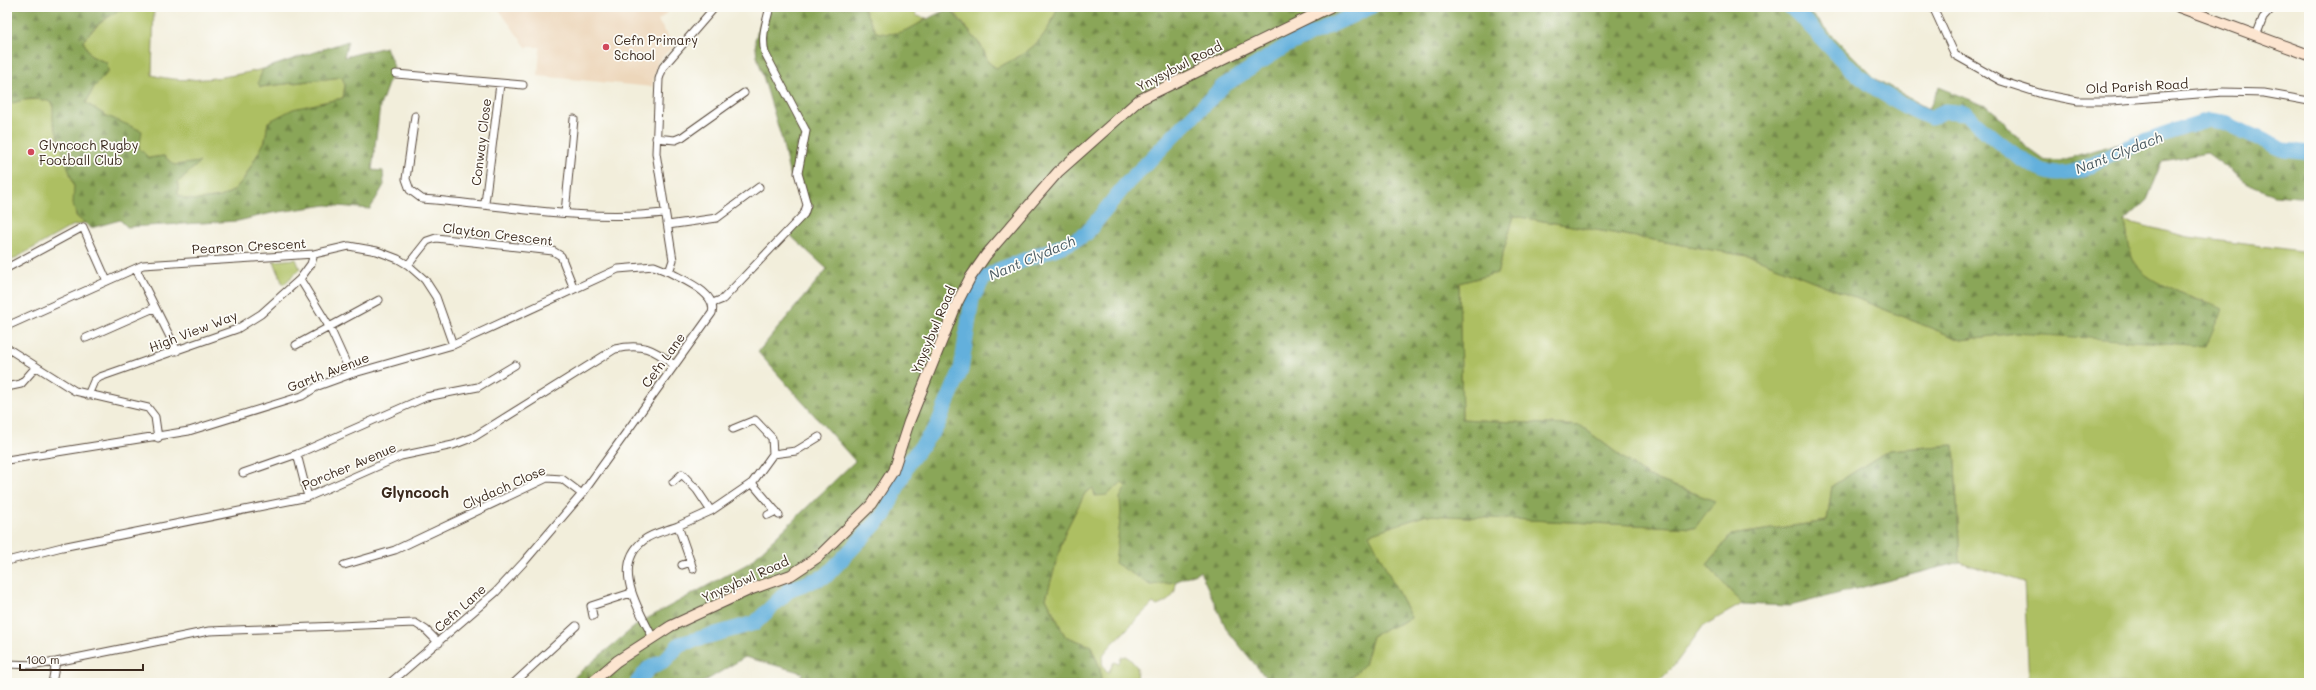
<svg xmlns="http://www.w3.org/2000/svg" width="2316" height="690" font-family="Mali,sans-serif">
<defs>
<pattern id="forest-firs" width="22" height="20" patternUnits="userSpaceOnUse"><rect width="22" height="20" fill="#8aa658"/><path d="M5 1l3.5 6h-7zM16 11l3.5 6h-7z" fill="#728748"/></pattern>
</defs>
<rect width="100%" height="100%" fill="#fdfcf7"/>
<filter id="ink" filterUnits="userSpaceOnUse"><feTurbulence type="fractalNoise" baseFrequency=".025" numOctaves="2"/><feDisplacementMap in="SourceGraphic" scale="8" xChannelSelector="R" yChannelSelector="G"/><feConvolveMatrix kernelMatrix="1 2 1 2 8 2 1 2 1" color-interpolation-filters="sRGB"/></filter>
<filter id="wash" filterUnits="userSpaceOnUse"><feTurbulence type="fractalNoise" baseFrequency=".012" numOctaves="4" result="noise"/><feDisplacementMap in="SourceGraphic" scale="16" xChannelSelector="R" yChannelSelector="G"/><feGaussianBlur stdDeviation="0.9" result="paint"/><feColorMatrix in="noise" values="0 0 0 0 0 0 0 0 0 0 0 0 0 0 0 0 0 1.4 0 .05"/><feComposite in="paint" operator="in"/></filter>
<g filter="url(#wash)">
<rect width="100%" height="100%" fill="#f2eedb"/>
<path fill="#edd7bb" d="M497,7h176l-15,14 16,24 -16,17 -6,25 -114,-11 2,-29h-14z"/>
<path fill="#adbf62" stroke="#747440" d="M131,7h23l-2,68c35,10 76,2 111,-6l-4,13 2,5 81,-10 3,8 -2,13 -23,5 -52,19 -3,19 -21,38 -11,12 -12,6 -22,3 -13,-1 -8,-3v-14l21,-19 -25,2 -10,-9 -15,2 -44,-43 -19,-12 8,-16 14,-15 -1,-9 -16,-7 -8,-15c13,-16 28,-29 48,-34z
M863,7h50l4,9 10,2c-17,12 -30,20 -51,14z
M950,7h108c-13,35 -29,46 -62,61l-8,-6 -6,-15z
M42,99l11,4c0,30 15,54 21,82 2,10 0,21 2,31l9,7 -13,3 -65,37v-158l15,-5z
M1514,216l239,41 208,83 54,-7 190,-32c-23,-8 -63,-18 -73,-43 -4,-11 -5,-26 -7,-37l64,16 120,15v431h-280l-5,-101 -64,-20 -6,-117 -65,5 -57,36 -5,35 -96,14 -24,30 35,39 -39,22 -29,40 -17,17h-312l19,-18 8,-29 39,-18 -43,-84 59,-19 267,13 20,-27 -67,-25 -66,-50 -119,-7 -3,-136 38,-10z
M296,259l4,10 -17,16 -9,-24z
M1122,482l4,5 -6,11 1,14 29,73 25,-3c3,13 -7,20 -18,24l-4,-3c-9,10 -18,17 -27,27 -9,11 -35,27 -18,43l6,-11 5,1 2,-6 6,-1 10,11 -1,16h-35l-1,-15 -9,-22 -26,-10 -19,-38 19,-66 20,-39 9,-6 13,8z"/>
<path fill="url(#forest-firs)" stroke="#62683b" d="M7,7h129c-23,2 -40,17 -53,34l8,15 16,7 1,9 -14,15 -8,16 19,12 37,16 -3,17 10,10 15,-2 10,9 26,-3 -22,20v13l8,4 13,1 22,-3 12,-6 11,-12 21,-38 3,-19 25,-13 50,-11 2,-13 -3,-8 -82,10 -2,-5 5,-13 85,-28 -4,16 42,-10 8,20 -14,39 -8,64 11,1 1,14 -14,24 -43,-4 -55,8 -34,8 -111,6 -7,-7 -29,8 -14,-11 -4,-13 1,-18 -21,-65v-18c-16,-7 -30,-4 -46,2z
M765,7h98l13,25c30,8 46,-15 74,-23l32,38 6,15 8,6c33,-15 49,-26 62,-61h746l72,72 53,30 10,-22 49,20 11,9 29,33 14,10 17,2 93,-28 20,6 35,-12h16l56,25 30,6v40l-34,-3 -22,-8 -46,-34 -44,8 -16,39 -22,21c2,11 3,24 7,36 9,28 66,40 90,52l-16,37 -191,-13 -54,7 -208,-83 -239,-41 -17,57 -38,10 3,136 119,7 66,50 68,25 -20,27 -268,-13 -58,19 42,84 -39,18 -8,29 -19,18h-75l-43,-53 -27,-59 -25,11 -25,3 -35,-22 6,-51 -1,-14 6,-11 -4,-5 -15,13 -12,1 -2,-8 -8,5 -20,39 -19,66 19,38 26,10 9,22 1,15h-306l8,-10 -58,-16 -43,26h-135l72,-60 110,-60 106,-102 -97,-109 69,-83 -36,-33 15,-33 -17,-30 -7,-33 -25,-84 -2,-16z
M1954,445l6,117 -170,44 -48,-2 -35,-39 24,-30 96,-14 5,-35 57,-36z"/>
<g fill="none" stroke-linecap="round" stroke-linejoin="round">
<path stroke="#63b0dc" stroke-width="15" d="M1790,7c19,16 34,35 52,53 24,25 57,45 89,58l14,-7 21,2c18,18 66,61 92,61 23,0 47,-17 68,-26 27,-11 55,-20 83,-28l14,2 61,28 25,3
M637,683l11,-14 17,-9 15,-16 75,-21 35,-34 36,-13 58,-61 25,-53 28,-36 24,-56 11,-71 11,-20 15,-9 69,-26 19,-10 41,-51 96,-97 63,-40 85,-39"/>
</g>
</g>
<g filter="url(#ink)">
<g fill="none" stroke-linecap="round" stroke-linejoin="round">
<defs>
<path id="minor" d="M1933,7l22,48 46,26 41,13 36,7h34l111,-9 41,1 45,8
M2256,36l7,-18 10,-11
M396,74l127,11
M415,116l-9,63 4,11 12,9c79,6 163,23 242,14
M656,138l19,2 7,-3 62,-44
M485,203l15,-119
M565,213l9,-94
M668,225l49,-7 42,-31
M408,265l19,-24 9,-3 117,13 8,5 13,33
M7,268l76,-41 24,54
M136,269l41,82
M300,279l30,49 21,46
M713,303l10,-4 81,-85 3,-9 -9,-32 8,-42 -41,-78c-4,-17 1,-30 5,-46
M7,326l136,-61 171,-11 35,-8 28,5 21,8 10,6 17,15 11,17 17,48
M86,338l68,-30
M296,345l83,-45
M7,348l68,43 73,17 7,9 3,21
M7,387l14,-3 15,-17
M88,395l6,-14 6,-4 137,-48 24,-15 39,-35 11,-15 3,-10
M733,429l22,-9 17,18 1,16
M297,454l11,43
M7,460l182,-29 113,-35 16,-10 33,-12 102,-29 165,-76 36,-3 15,6
M243,473l54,-19 129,-57 52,-10 37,-22
M673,482l9,-8 15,16 14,21
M752,483l27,32
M768,515l8,-4
M678,526l33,-15 41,-28 21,-29 23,-3 23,-14
M7,561l55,-14 246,-50 93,-41 52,-11 21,-8 141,-88c26,-6 38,-1 59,16
M344,565l51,-15 152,-72 15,1 20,15
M682,565l9,-3
M593,616l-2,-10 40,-13
M652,636c-14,-28 -41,-70 -8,-96 8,-7 24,-10 34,-14l15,43
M7,664l29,1 20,-3 153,-31 206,-8 11,7 13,13
M52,683l4,-21
M390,683l106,-91 28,-30 58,-68 130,-181c6,-20 -29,-33 -43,-41l4,-12 -17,-107 3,-74 4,-12 52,-60
M514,683l62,-57"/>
<path id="secondary" d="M2179,7l130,48
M591,683l26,-22 54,-35 78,-36 42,-15 27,-18 53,-52 22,-34 16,-49 48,-119 13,-25 16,-23 72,-83 81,-72 191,-93"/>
</defs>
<use href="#minor" stroke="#56473a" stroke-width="9"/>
<use href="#secondary" stroke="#56473a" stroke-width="12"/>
<use href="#minor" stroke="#fff" stroke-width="7"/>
<use href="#secondary" stroke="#fce5d0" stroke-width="10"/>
</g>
</g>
<g fill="#d1495b" stroke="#fdfcf7" stroke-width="1.5">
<circle cx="606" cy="47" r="4"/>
<circle cx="31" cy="152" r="4"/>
</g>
<g text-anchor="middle" stroke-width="3.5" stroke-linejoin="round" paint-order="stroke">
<g font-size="13" fill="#3b2a1e" stroke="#fdfcf7" text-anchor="start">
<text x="614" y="45">Cefn Primary<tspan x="614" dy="15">School</tspan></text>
<text x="39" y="150">Glyncoch Rugby<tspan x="39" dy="15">Football Club</tspan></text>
</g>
<g font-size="13" fill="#3b2a1e" stroke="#fdfcf7">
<text transform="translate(1179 66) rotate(-27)" y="5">Ynysybwl Road</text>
<text transform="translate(2137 86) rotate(-3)" y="5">Old Parish Road</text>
<text transform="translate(481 142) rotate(-83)" y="5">Conway Close</text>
<text transform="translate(498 234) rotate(7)" y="5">Clayton Crescent</text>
<text transform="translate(249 246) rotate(-3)" y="5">Pearson Crescent</text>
<text transform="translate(933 330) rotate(-67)" y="5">Ynysybwl Road</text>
<text transform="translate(193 331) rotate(-21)" y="5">High View Way</text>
<text transform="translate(663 360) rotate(-54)" y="5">Cefn Lane</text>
<text transform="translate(328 372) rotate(-21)" y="5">Garth Avenue</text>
<text transform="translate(349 466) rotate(-23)" y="5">Porcher Avenue</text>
<text transform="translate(504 487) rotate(-24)" y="5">Clydach Close</text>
<text transform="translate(745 579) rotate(-24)" y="5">Ynysybwl Road</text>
<text transform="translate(460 608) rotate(-42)" y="5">Cefn Lane</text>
</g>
<g font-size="14" font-style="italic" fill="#495960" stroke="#fdfcf7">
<text transform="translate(2119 153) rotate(-21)" y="5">Nant Clydach</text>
<text transform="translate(1032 258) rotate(-23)" y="5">Nant Clydach</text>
</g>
<g font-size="15" font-weight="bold" fill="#3b2a1e" stroke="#fdfcf7">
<text x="415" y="498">Glyncoch</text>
</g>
</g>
<rect width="2316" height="690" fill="none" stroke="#fdfcf7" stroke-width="24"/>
<path d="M20 664v6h123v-6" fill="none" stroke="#3b2a1e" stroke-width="2"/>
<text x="26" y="664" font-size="12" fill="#3b2a1e" stroke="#fdfcf7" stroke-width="3" paint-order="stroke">100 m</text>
</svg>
